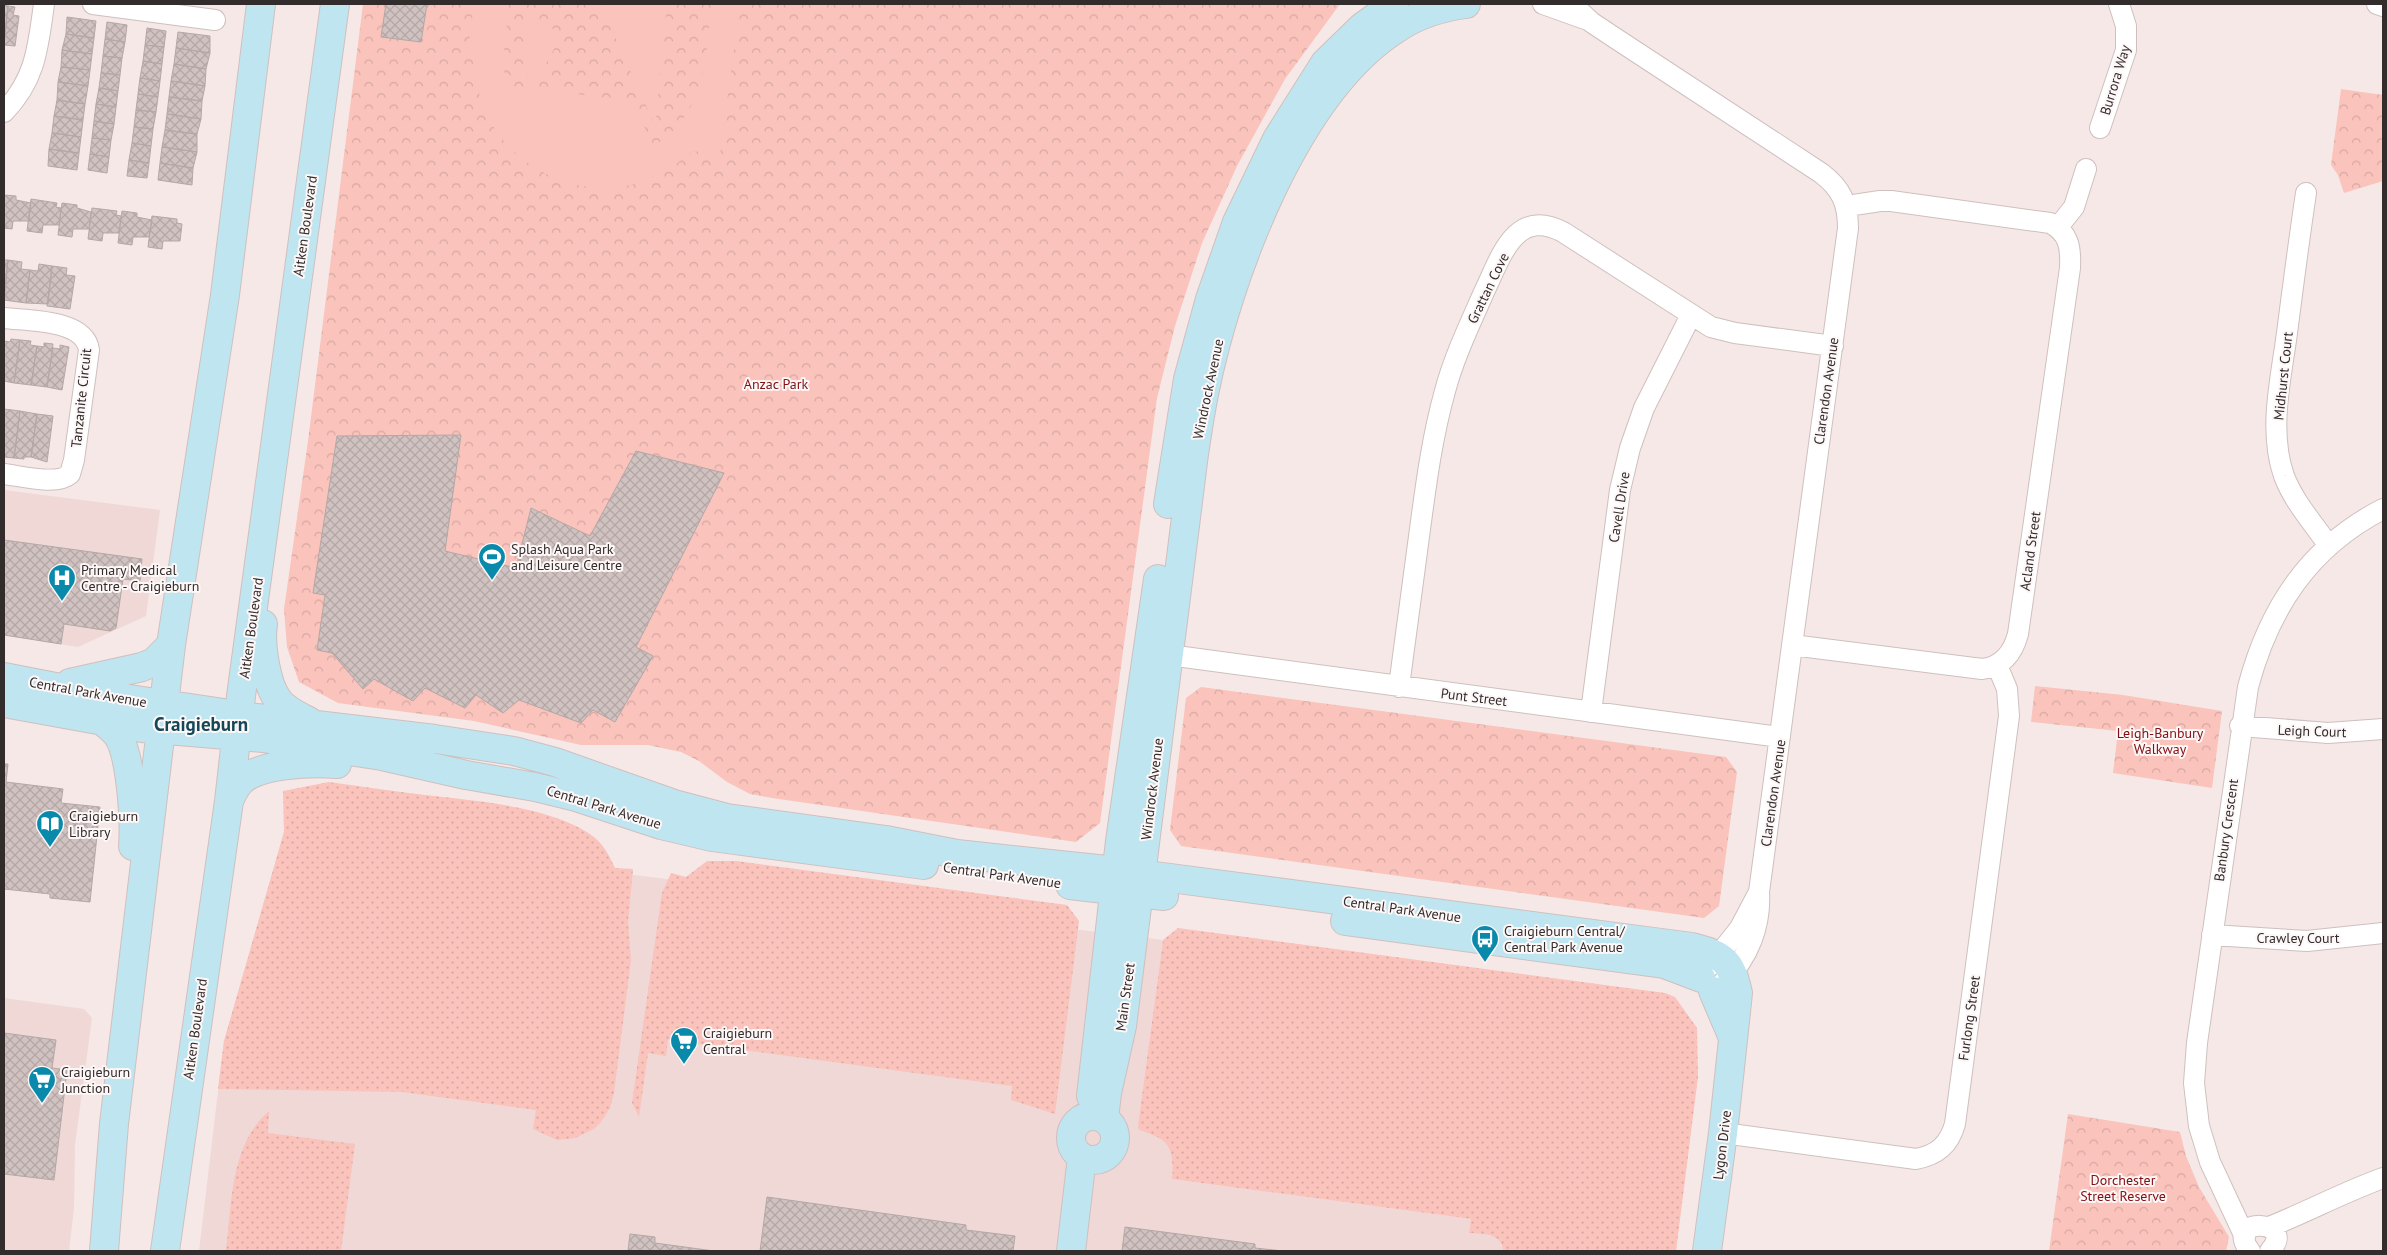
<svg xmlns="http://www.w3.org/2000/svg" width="2387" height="1255" font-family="'PT Sans',sans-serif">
<defs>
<pattern id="grass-dots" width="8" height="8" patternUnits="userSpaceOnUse" patternTransform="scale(1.25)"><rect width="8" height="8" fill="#fac3bc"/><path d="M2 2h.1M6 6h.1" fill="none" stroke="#d7a8a2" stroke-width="1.8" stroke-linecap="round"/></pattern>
<pattern id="park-crowns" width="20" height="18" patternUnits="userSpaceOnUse" patternTransform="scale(1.25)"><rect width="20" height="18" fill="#fac3bc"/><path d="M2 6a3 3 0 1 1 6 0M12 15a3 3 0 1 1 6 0" fill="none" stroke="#d7a8a2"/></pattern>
<pattern id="building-cross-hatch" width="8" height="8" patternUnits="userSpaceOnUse" patternTransform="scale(1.25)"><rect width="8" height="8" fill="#d0c2c0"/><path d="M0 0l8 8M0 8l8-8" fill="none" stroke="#b3a7a5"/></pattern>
</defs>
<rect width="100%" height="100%" fill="#f6e8e6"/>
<path fill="#efd8d6" d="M4,490l156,20 -14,106 -68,31 -74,-12z
M284,832l879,108 -25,185 1,5 19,6 8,4 5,8 2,12 -1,19 299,40 16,16 9,2 4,4 3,10h-1304l25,-210z
M4,998l80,11 8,9 -17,127 -1,63 -5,43h-65z"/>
<path fill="url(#grass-dots)" d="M329,782c38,5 76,11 114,15 45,5 114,12 151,40 11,9 15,19 21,31l18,1 -5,53 3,38 -17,133 -4,15 -9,14 -7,7 -19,9 -18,2 -24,-11 3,-19 -134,-18 -184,-3 6,-48 60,-209 -1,-41z
M707,861h29l331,44 12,16 -24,193 -44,-14 1,-14 -344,-46 -2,16 -18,-3 -9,64 -7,-14 30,-210 9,-20 15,4z
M1178,928l487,65 10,4 22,31 1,49 -22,174h-173c-1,-18 -19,-17 -34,-18l2,-14 -299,-40c2,-33 -2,-39 -33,-49l-1,-5 25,-185z
M269,1111l-1,22 87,11 -14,107h-115c6,-48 4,-106 43,-140z"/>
<path fill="url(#park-crowns)" d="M363,4h977l-55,75 -48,87 -35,77 -27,83 -18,72 -57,425 -24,19 -304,-44 -22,-4 -23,-12 -28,-21 -18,-9 -33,-7h-67l-107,-24 -136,-18 -39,-21 -12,-35 -3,-38 24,-168z
M2341,89l42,6v86l-39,12 -6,-18 -7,-10z
M2035,686l88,9 99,16 -10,77 -99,-15 5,-42 -87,-9z
M1201,687l525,70 11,15 -18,134 -15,12 -523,-72 -11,-16 16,-132z
M2068,1114l112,18 6,24 13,31 30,50 -3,14h-177z"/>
<path fill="#fac3bc" d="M474,4h35l-6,58 3,23 22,3 -4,-64c15,0 26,3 39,9l-31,55 105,14 14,46c56,-35 53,-85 61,-144h28l-20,151 -27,-4c-15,12 -30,23 -48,30 -59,21 -129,-8 -157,-64 -12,-23 -14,-49 -12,-74l-7,-2z
M600,4h67l-11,116 3,4 -2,3 -5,-3 1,-3z"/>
<path fill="url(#building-cross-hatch)" stroke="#b4a7a5" d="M386,4h41l-6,38 -40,-5z
M4,5l4,1 -4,35z
M8,6l7,1 -2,8 6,1 -4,30 -11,-1z
M67,17l29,4 -2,17 -28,-4z
M107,22l20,3 -2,17 -20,-3z
M147,28l19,3 -2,16 -19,-2z
M178,32l32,4v17l-34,-5z
M66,34l28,4 -2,16 -30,-4z
M105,39l20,3 -3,16 -19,-2z
M145,45l19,2 -2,17 -19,-3z
M176,48l34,5 -4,16 -32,-5z
M62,50l30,4 -2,16 -29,-3z
M103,56l19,2 -2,17 -19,-2z
M143,61l19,3 -2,17 -20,-3z
M174,64l32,5 -1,17 -34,-5z
M61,67l29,3 -2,16 -30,-4z
M101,73l19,2 -2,16 -19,-3z
M140,78l20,3 -2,16 -20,-3z
M171,81l34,5 -3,15 -33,-4z
M58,82l30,4 -3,18 -28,-4z
M99,88l19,3 -2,16 -20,-3z
M138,94l20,3 -2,15 -20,-2z
M169,97l33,4 -1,18 -34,-5z
M57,100l28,4 -2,16 -29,-4z
M96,104l20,3 -2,17 -20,-3z
M136,110l20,2 -3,17 -19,-2z
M167,114l34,5 -4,15 -32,-4z
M54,116l29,4 -2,17 -29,-4z
M94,121l20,3 -3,16 -19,-2z
M134,127l19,2 -2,17 -19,-3z
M165,130l32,4v18l-35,-5z
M52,133l29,4 -2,16 -30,-4z
M92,138l19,2 -2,17 -19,-3z
M132,143l19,3 -2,17 -20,-3z
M162,147l35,5 -4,16 -33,-5z
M49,149l30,4 -2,17 -29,-4z
M90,154l19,3 -2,16 -19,-3z
M129,160l20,3 -2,15 -20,-2z
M160,163l33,5 -1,17 -34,-5z
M4,195l12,1v4l15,3 -2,18h-16l-1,8 -8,-1z
M31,199l26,4 -1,4 5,1 -2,17h-16l-1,8 -15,-2z
M62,203l15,2v3l14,4 -2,17h-16l-1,8 -14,-2z
M92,208l25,3 -1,4 5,1 -2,17h-16l-1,8 -14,-2z
M122,211l15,2v4l15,3 -3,17h-16l-1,8 -14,-2z
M152,216l25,3v4l5,1 -2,17h-17l-1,8 -14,-2z
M4,260h4l-4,36z
M8,260l14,2 -1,7 9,1 -4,33 -22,-3z
M39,264l13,2 -4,38 -22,-1 4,-33 8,1z
M52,266l15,2 -1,7 9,1 -5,33 -23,-3z
M11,339l9,1 -6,43 -10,-2v-40l6,1z
M20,340l11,1 -1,4 7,1 -6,39 -17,-2z
M44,343l9,1 -6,43 -16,-2 6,-39 7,1z
M60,345l9,2 -7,43 -15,-3 6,-39 7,1z
M4,409l16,2 -6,47 -10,-1z
M20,411l17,3 -6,43h-7v2l-10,-1z
M37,414l16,2 -6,46 -16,-5z
M461,435l-16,116 71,17 15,-60 59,28 46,-85 88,22 -88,174 17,9 -38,66 -22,-12 -12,13 -62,-23 -16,13 -27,-18 -11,13 -40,-20 -12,13 -39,-22 -11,10 -31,-36 -15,-3 8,-55 -12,-2 24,-157z
M4,540l138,19 -2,22 -17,-2 -7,49 -6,3 -46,-7 -3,20 -57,-9z
M4,764h4l-2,18 57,7 -2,14 39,4 -10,95 -40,-4v-4l-46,-5z
M4,1033l52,7 -4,28 15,2 -13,110 -50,-6z
M767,1197l199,28v5l49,6 -2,15h-253z
M1125,1227l130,17v4l28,3h-161z
M630,1234l25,3v6l59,8h-86z"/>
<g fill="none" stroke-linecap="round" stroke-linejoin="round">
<defs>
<path id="street" d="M93,4l122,16
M1543,4l42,15
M1572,4l19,18 24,16 206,135c20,15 27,30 27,55l-89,664c2,33 -10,66 -35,89
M2377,4l6,2
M4,112c32,-33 34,-65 40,-108
M2100,128l26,-78v-24l-7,-22
M2306,193c-7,47 -13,93 -19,140 -6,46 -19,97 -3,143 10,26 29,47 45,70
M2058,227l16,-20 12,-38
M4,318c24,3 81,1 85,32l-15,110 -4,14c-13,12 -49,2 -66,0
M1792,645l190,24c20,-2 31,-16 36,-35l52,-366c1,-21 -1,-35 -20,-45l-159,-22h-11l-33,5
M1169,655l611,82
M1399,687c6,-48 13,-96 19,-143 7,-52 13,-103 27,-153 9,-34 25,-67 39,-99 17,-35 31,-85 79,-60l148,95 24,6 98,13
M1591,712l29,-222 10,-42 14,-40 47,-93
M2240,726l88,7 55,-4
M2212,935l95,6 76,-8
M1710,966l30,-38 19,-36
M1723,1133l193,26c21,-4 33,-14 39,-35l54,-408 -2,-27 -10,-24
M2269,1227c38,-15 75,-35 114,-49
M2245,1237l-35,-75 -11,-36 -5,-43 3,-40 51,-356c21,-79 61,-140 135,-178
M2250,1251c-28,-35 49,-32 20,0"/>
<path id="secondary" d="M1168,504l20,-125 22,-80 27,-77 40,-83 48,-76 37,-36 32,-23
M263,624c-3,20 3,60 15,76 7,10 21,16 32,22
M4,677l72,14 181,27 178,21 79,12 41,11 119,42 53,14 159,22 71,14 160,17 575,76c32,8 39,14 46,46l-15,140 -16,118
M70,683l72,-16 12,-5 17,-17
M4,703l138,25 121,10 119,18 84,19 69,12 41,10 85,28 51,12 212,28
M101,720c6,5 13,10 17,16 13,20 17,85 15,110
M229,801c3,-7 7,-15 12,-20 19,-18 72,-19 96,-17
M1070,885l94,11
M1345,921l319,43 37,14
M1713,991l20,47
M1091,1096l29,-255 38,-262
M1071 1138a22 22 0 1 1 44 0a22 22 0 1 1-44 0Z
M1104,1119l3,-26 15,-67 72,-572c3,-20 6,-40 10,-60 23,-115 91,-303 195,-367 20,-13 44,-20 67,-23
M104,1251l10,-127 57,-479 54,-350 36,-291
M165,1251l64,-450 12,-105 94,-692
M1071,1251l11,-94"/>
</defs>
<use href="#street" stroke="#cec0be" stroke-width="22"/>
<use href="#secondary" stroke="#cec0be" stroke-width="30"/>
<use href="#street" stroke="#fff" stroke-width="20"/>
<use href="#secondary" stroke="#bfe5f0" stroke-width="28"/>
</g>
<defs>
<symbol id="stadium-pin" viewBox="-11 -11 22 30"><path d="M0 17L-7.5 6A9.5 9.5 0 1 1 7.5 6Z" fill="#0a8aab" stroke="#fdf7f7"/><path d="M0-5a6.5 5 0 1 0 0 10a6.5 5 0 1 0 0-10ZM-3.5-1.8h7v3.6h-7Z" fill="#fff"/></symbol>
<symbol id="hospital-pin" viewBox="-11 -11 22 30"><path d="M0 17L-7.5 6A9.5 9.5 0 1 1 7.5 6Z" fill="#0a8aab" stroke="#fdf7f7"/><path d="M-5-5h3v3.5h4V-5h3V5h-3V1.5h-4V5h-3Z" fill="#fff"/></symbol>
<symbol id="library-pin" viewBox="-11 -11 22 30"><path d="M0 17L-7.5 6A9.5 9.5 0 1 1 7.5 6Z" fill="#0a8aab" stroke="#fdf7f7"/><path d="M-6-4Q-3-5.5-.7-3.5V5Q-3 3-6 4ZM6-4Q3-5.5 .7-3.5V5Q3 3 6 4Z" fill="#fff"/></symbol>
<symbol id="bus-pin" viewBox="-11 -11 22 30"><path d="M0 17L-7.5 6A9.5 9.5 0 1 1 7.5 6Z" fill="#0a8aab" stroke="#fdf7f7"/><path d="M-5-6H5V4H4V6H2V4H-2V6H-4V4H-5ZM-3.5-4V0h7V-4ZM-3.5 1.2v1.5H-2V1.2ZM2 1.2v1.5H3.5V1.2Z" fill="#fff"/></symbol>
<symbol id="supermarket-pin" viewBox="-11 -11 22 30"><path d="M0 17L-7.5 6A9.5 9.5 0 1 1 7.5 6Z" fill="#0a8aab" stroke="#fdf7f7"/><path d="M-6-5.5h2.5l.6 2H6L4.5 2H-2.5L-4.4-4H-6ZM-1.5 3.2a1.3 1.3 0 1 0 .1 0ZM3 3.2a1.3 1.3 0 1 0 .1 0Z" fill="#fff"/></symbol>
</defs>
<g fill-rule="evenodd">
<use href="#stadium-pin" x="476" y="541" width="32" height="43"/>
<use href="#hospital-pin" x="46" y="562" width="32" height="43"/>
<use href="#library-pin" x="34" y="808" width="32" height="43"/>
<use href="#bus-pin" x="1469" y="923" width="32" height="43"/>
<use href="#supermarket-pin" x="668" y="1025" width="32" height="43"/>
<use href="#supermarket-pin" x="26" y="1064" width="32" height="43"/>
</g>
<g text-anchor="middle" stroke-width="4" stroke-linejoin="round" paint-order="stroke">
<g font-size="14" fill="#322d2c" stroke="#fdf7f7">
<text transform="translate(2115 80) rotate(-73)" y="5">Burrora Way</text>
<text transform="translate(305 226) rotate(-82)" y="5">Aitken Boulevard</text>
<text transform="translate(1488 288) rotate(-64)" y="5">Grattan Cove</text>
<text transform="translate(2283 376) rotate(-84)" y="5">Midhurst Court</text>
<text transform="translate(1208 389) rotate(-78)" y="5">Windrock Avenue</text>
<text transform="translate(1826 391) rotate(-82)" y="5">Clarendon Avenue</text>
<text transform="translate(81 398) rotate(-84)" y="5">Tanzanite Circuit</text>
<text transform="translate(1619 507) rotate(-81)" y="5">Cavell Drive</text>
<text transform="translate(2030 551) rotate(-82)" y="5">Acland Street</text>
<text transform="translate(251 628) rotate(-82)" y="5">Aitken Boulevard</text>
<text transform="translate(88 692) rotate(10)" y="5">Central Park Avenue</text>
<text transform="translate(1474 697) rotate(7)" y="5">Punt Street</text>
<text transform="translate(2312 731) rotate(2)" y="5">Leigh Court</text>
<text transform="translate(1152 789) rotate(-83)" y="5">Windrock Avenue</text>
<text transform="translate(1773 793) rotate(-82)" y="5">Clarendon Avenue</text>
<text transform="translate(604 807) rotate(17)" y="5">Central Park Avenue</text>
<text transform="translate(2226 830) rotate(-82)" y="5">Banbury Crescent</text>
<text transform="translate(1002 875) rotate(8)" y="5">Central Park Avenue</text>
<text transform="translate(1402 909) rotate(8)" y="5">Central Park Avenue</text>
<text x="2298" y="943">Crawley Court</text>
<text transform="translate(1125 997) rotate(-82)" y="5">Main Street</text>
<text transform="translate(1969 1018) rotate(-82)" y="5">Furlong Street</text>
<text transform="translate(195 1029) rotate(-82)" y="5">Aitken Boulevard</text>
<text transform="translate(1722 1145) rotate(-83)" y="5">Lygon Drive</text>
</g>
<g font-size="14" fill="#830f12" stroke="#fdf7f7">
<text x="776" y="389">Anzac Park</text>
<text x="2160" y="738">Leigh-Banbury<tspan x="2160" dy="16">Walkway</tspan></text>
<text x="2123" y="1185">Dorchester<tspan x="2123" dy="16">Street Reserve</tspan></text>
</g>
<g font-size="14" fill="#322d2c" stroke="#fdf7f7" text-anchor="start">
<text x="511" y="554">Splash Aqua Park<tspan x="511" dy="16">and Leisure Centre</tspan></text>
<text x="81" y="575">Primary Medical<tspan x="81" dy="16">Centre - Craigieburn</tspan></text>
<text x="69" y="821">Craigieburn<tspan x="69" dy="16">Library</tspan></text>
<text x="1504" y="936">Craigieburn Central/<tspan x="1504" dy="16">Central Park Avenue</tspan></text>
<text x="703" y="1038">Craigieburn<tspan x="703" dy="16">Central</tspan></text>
<text x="61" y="1077">Craigieburn<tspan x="61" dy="16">Junction</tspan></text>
</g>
<g font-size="19" font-weight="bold" fill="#144858" stroke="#fdf7f7">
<text x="201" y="731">Craigieburn</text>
</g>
</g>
<rect width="2387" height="1255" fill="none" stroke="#322d2c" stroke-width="10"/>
</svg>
